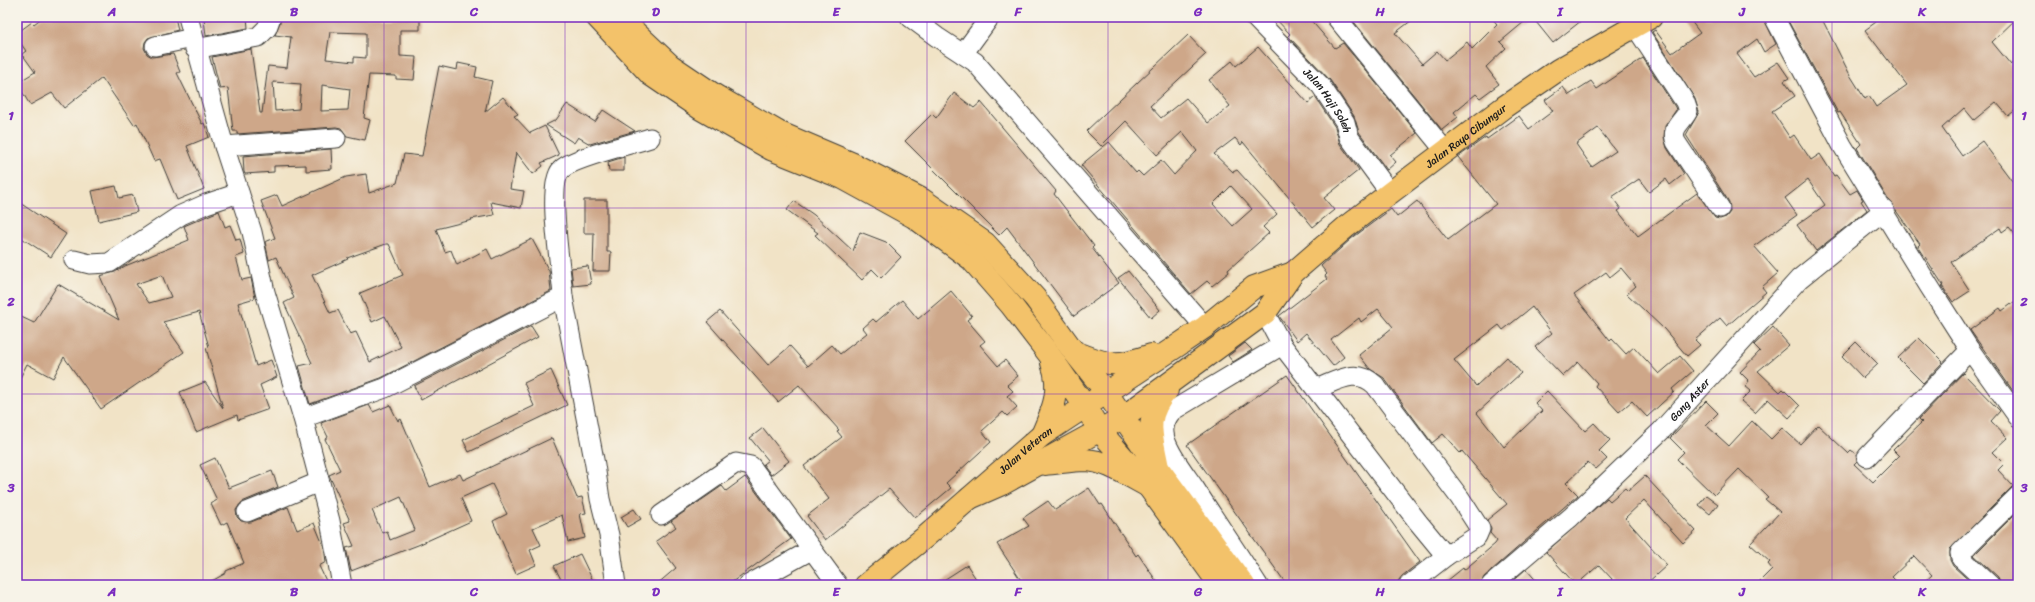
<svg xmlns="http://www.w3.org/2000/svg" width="2035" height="602" font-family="Sriracha,sans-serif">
<rect width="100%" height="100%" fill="#f7f3e8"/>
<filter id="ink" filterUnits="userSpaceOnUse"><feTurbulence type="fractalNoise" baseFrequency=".025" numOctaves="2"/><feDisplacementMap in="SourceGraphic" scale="8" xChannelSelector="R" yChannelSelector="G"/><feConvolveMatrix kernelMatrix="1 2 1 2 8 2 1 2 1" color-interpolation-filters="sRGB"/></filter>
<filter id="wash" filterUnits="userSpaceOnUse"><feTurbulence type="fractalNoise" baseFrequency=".012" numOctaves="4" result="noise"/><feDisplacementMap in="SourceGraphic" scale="16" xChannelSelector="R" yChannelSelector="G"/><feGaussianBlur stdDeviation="0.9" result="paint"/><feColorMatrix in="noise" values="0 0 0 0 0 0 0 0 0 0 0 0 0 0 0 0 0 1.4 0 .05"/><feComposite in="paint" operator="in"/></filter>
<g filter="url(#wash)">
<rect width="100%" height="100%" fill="#f1e3c6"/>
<g id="blocks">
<path fill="#cea789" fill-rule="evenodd" d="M43,17h132l3,13 -30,8 -3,4 -1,6 3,6 5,3 21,-3 7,18 -3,1 25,51 2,-1 5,14 -22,9 17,43 -27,11 -17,-41 -6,2 -17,-38 -3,2 -32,-47 -38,30 -12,-15 -22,12 -13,-22 18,-11 -13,-18 4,-3 -9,-13v-5l15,-11 2,2z
M211,17h36l1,11 -42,8 -2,-18z
M282,17h138v13h-20v26l16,1 -2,23 -18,-1v-3l-27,-1 -5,43 6,2 -5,20 -18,-4 -6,-8 -5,-1 -99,7v-3h-4l-5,-43 -8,1 -8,-32 39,-8 9,64h2l6,-47 19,2 4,-31 -16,-2zM330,32l36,1v25l-12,-1v5l-28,-3zM273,82l28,2 -2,25 -24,2zM322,85l28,4 -2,21 -27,1z
M1274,17h34l27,31 8,-5 74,90 -27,22 6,7 -9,8 -28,-38 -5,-16 -24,-36 -42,-44 2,-2z
M1350,17h66l-21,16 27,31 15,-13 8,9 22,-18 5,7 25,-25 -6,-7h39l-30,25 6,6 -20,19 13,17 -19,14 -4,-4 -22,18 4,5 -16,13z
M1532,17h54l-33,26z
M1688,17h75l13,27 -12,8 -7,-13 -20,15 17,23 24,-15 11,16 -5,3 11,15 -23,15 18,27 4,-3 17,25 9,-6 14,22 2,-1 14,19 7,-4 6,10 -2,1 6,9 -51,41 -19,-26 28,-20 -17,-25 -23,18 12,17 -43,31 24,27 -16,14 4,5 -39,34 -7,-8 -25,22 5,5 -13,11 -23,-27 -37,-35 9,-8 -15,-18 -11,9 -4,-5 -32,23 36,46 2,-2 14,15 8,-7 25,27 21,-18 13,15 -21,18 2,3 -27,25 -15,-16 -13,11 -24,-26 2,-3 -19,-21 -15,14 -28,-29 17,-14 -20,-26 -29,23 -4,-5 -45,35 22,26 31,-29 14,16 -44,40 27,34 38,-36 -7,-8 12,-12 38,40 9,-8 16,17 -11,11 8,8 -11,10 -8,-7 -22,21 12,12 -94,82 -4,8h-38l21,-17 1,2 31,-26 2,-3 -7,-8 1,-5 -4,-8 20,-16 -45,-53 -2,2 -17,-19 -11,9 -48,-65 -14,-9 -11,-14 34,-28 -15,-18 -17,13 -2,-4 -28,22 13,17 -11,9 -27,-33 -9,8 -18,-25 48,-37 -2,-3 2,-2 -6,-8 30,-27 40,-30 6,8 20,-16 31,39 48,-36 -38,-47 28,-20 1,2 32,-23 10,13 24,-18 -8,-11 18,-13 6,8 22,-14 6,8 46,-31 32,49 1,3 -11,16 -1,11 3,11 17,26 -14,11 -4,-6 -17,13 -10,-13 -27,18 9,12 -3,2 20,25 59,-43 18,25 5,1 6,-2 4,-5 -1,-10 -43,-67 13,-23 -4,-13 -43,-67 3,-2 17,23 28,-20zM1598,128l18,23 -24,16 -16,-23z
M1786,17h35l29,58 15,24 4,-3 7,11 31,-22 -42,-55 18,-13h135l-26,25 19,23 7,-5v48l-10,8 -12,-14 -22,18 -10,-12 -22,20 20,28 20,-15 36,48v49l-9,-11 -7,5 -2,-4 -49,34 19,29 -17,11 -11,-16 1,-1 -25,-39 2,-2 -31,-43 -32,-53 4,-4 -21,-32 -2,1z
M1188,35l18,19 -56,52 11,12 25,-20 22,25 22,-17 -21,-26 23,-19 4,5 22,-19 50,56 7,-6 20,30 5,17 19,26 -35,28 10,12 -21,17 -70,-85 -2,3 -6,-7 -21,16 19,18 4,-2 40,44 -14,13 6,6 -41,37 1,2 -17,14 -5,-5 -16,13 -110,-129 28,-23 27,31 2,-2 5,5 18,-16 13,15 23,-24 -15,-19 -25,23 -31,-34 -25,25 -15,-15zM1231,186l21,23 -19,17 -20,-22z
M458,63l19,4 -2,10 17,4 -7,31 18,-15 15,17 -4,2 16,17 15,-7 14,29 -18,8 2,3 -10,8 -17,-22 -6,37 14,2 -3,17 -30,-6 3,13 -23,4 1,1 -36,9 9,23 6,-2 6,15 30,-16 5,10 40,-20 17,32 2,20 -170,87 -71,26 -11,-38 13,-3 -28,-60 10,-5 -18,-41 -7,3 -4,-18 10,-4 -14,-37 16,-6 5,11 64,-29 20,-3 3,19 28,-10 7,-29 18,2 17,-90 18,4zM386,244h3l14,31 -43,18 12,29 13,-6 16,31 -31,15 -14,-30 -6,2 -12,-24 -8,3 -18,-38 36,-16 -1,-1z
M954,93l20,15 7,-6 75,89 -2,3 40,52 -2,2 27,35 -45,33 -67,-89 -8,8 -94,-94 27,-27 4,4z
M567,104l28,18 8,-12 32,21 -45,13 -12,-7 -4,6 -28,-18 10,-5z
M331,149l1,20 -26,2v-6l-32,1v6l-29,2 -1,-2 -1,-16z
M624,157v14h-15l-1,-9z
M116,186l3,12 14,-3 4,17 -38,9 -7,-30z
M584,200h23v52h4l-1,19h-17l1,-38h-10z
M17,201l49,33 -15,23 -34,-22z
M794,201l20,14 39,36 7,-19 26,10 15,15 -20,21 -9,-9 -10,11 -47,-45 3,-2 -31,-23z
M219,211l6,16 5,-2 6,15 4,-1 4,15 -8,3 6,23 9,-2 4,20 -17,5 18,63 15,-6 6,17 -17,8 9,24 -31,11 -1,-5 -41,17 -16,-40 25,-10 18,26 -17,-60 3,-1 -10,-35 -36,10 21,30 -83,57 -37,-52 -11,21 -26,-14 -10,20v-69l17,8 24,-39 61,36 -19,-44 15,-4 10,-6 64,-26 -5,-14zM162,275l9,22 -22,6 -13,-19z
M588,266l3,18 -18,2 -2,-18z
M1128,271l32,39 -9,8 -33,-40z
M951,291l21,25 -5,4 18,21 -5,4 18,21 7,-6 13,16 -11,9 6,6 -6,5 10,11 -10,9 -4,-4 -21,19 9,11 -45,41 5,5 -36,30 -26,-29 -64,51 -18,-24 22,-17 -25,-33 38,-29 -5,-6 2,-1 -40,-45 -21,17 -71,-80 13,-11 48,54 22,-19 18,20 24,-21 8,9 27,-21 -4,-5 10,-9 3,3 26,-22 16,19z
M2018,299v99l-48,-68 30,-22 2,3z
M531,326l7,11 -117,63 -7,-14z
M1773,327l16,18 -31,26 22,21 3,-3 17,17 -11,12 -21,-19 -13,14 -14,-12 10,-10 -6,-5 4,-5 -9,-9 20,-21 -6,-6z
M1919,338l24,24 -20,21 -25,-25z
M1856,342l22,22 -15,14 -21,-22z
M1245,343l7,7 -19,12 -5,-6z
M551,370l16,35 -98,47 -6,-12 71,-34 -10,-23z
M1963,373l37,38 -9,10 16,17 -15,14 12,12 -6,6 15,16 -63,63v11l3,6 21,19h-53l11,-10 -18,-19 -22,21 8,8h-144l16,-16 -4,-5 2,-2 -20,-18 30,-32 -15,-13 3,-2 -29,-28 -25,26 -37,-36 7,-7 -14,-14 36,-37 12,12 -12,12 23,21 23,-25 19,18 11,-11 18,16 18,-19 30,28 3,-3 5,4 1,7 -3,3 19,18 26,-26 -6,-6 29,-28 -3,-3z
M1287,375l133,187 -18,14 -7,9h-108l-100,-140z
M369,405l4,7 17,-7 8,16 3,-2 29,68 30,-13 3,6 89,-42 25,60 5,-1 4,16 -6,1 5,24 -17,4 -6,-27 -29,13 8,17 -11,5 6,15 -20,9 -23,-53 14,-7 -15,-30 -31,14 10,23 -53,24 -67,26 -5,-23 8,-2 -10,-23 6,-2 -21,-46 11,-5 -15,-31 3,-2 -7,-14zM401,497l14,33 -25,10 -3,-9 -5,2 -10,-23z
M763,428l26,33 -18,14 -8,-11 5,-4 -18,-22z
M215,458l14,30 43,-17 6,16 -36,15 -6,8 1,7 4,4 10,1 37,-15 9,23 17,-7 10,24 2,15 -7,4 9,19h-123l21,-12v-2l18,-8 -17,-41 -6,3 -10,-21 6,-4 -17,-35z
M1645,476l51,55 -13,12 -39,-43 -19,18 42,47 -22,20h-35l2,-6 -13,-14 -23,20 -30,-33 61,-54 3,3 15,-13 3,3z
M745,477l46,62 -63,46h-72l20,-17 -20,-27 20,-14 -5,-6 51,-35 4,5z
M1089,488l11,17 2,-1 34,52 2,-2 21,31h-135l-27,-41 32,-18 -6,-8 25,-17 7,9z
M1706,495l12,9 -8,10 -11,-9z
M634,509l7,10 -14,8 -6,-10z
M2018,511v74h-17l-3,-8 -24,-22z
M580,554l15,31h-31l-10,-19z
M967,565l13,20h-44z
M1526,569l14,16h-32z"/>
</g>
</g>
<g filter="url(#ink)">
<use href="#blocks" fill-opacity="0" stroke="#3c3a36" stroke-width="1"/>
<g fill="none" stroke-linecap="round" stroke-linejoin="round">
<defs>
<g id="minor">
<path d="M188,17l36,129 28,86 13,60 38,126 27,103 12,64"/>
<path d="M910,17l27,20 38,25 230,265"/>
<path id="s1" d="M1254,17l67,69 24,36 4,15 41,56"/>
<path d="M1336,17l110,135"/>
<path d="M1774,17l68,128 87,141 41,64 48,67"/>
<path d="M1635,26l50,76 3,9c-6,12 -18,17 -12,31l44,66"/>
<path d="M155,46l38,-8"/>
<path d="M195,49l63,-12 9,-9 4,-11"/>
<path d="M963,54l27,-37"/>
<path d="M224,146l112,-8"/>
<path d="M74,260l16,4 19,-1 72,-48 25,-11 33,-11"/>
<path d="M563,297l32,168 5,34 9,36 7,50"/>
<path d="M1265,313l17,32 136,177 28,34 -37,29"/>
<path d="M1316,389c21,-8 40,-22 59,-4l85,113 20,31 -3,7 -31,20"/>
<path d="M303,418l82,-30 178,-91c-1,-25 -17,-111 -2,-127 10,-12 72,-26 89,-32"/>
<path d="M1867,457l103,-107"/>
<path d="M247,512l72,-30"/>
<path d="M661,515l75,-52 15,3 87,119"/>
<path d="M748,585l63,-35"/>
<path d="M1258,585c-21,-33 -43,-65 -64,-98 -9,-13 -29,-38 -30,-54 -1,-8 3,-16 8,-22l110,-66"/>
<path id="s2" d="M1491,585l80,-68 91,-87 137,-151 85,-69"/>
<path d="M1990,585l-29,-27 -1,-5 58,-57"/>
</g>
<path id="major" d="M1106,392l52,76 86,117
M1085,406l15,25 48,55 72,99"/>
<g id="highway">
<path d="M597,17l54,58 50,34 70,40 72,29 71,39 57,42 40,46 37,48 37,53"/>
<path d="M619,17l51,48 46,31 62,36 73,31 72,37 62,43 50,55 39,54 32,40"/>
<path d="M1075,352c33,14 42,15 76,3"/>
<path d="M1042,435c11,-25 20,-45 10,-72"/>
<path d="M1045,464c13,-1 27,-4 40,-4 23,1 43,16 63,26"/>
<path d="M1158,468c-6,-33 -15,-50 9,-78"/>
<path id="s3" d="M970,498l32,-14 120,-66 143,-105 28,-40 53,-46 44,-34 114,-86 54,-37 93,-53"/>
<path id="s4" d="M866,585l58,-47 118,-103 135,-89 28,-19 49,-40 39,-14"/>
</g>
</defs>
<use href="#minor" stroke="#3c3a36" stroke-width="21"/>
<use href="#major" stroke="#3c3a36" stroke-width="24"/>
<use href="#highway" stroke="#3c3a36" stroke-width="24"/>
<use href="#minor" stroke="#fff" stroke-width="19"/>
<use href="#major" stroke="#f3c26a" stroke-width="22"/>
<use href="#highway" stroke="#f3c26a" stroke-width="22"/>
</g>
</g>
<path fill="none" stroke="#7b2cbf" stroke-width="1" stroke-opacity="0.55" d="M203,17v568M384,17v568M565,17v568M746,17v568M927,17v568M1108,17v568M1289,17v568M1470,17v568M1651,17v568M1832,17v568M17,208h2001M17,394h2001"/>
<g text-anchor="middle" stroke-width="4" stroke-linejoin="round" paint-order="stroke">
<g font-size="11" fill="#1c1c1c" stroke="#f7f3e8">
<text dy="4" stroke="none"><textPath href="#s1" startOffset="112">Jalan Haji Soleh</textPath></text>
<text dy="4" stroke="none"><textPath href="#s3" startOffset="619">Jalan Raya Cibungur</textPath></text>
<text dy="4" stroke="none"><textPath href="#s2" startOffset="272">Gang Aster</textPath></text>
<text dy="4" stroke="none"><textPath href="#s4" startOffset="209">Jalan Veteran</textPath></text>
</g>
</g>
<rect width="2035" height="602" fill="none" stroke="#f7f3e8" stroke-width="44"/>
<rect x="22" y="22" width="1991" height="558" fill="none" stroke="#7b2cbf" stroke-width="1.5"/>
<g font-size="13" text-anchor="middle" font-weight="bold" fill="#7b2cbf">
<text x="112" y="16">A</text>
<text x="294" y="16">B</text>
<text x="474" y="16">C</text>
<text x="656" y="16">D</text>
<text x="836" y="16">E</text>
<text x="1018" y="16">F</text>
<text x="1198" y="16">G</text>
<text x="1380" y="16">H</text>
<text x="1560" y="16">I</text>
<text x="1742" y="16">J</text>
<text x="1922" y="16">K</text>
<text x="11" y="120">1</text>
<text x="2024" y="120">1</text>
<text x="11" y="306">2</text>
<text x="2024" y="306">2</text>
<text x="11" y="492">3</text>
<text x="2024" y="492">3</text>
<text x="112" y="596">A</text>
<text x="294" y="596">B</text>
<text x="474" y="596">C</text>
<text x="656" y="596">D</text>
<text x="836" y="596">E</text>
<text x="1018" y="596">F</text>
<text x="1198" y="596">G</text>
<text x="1380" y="596">H</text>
<text x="1560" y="596">I</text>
<text x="1742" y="596">J</text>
<text x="1922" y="596">K</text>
</g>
</svg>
